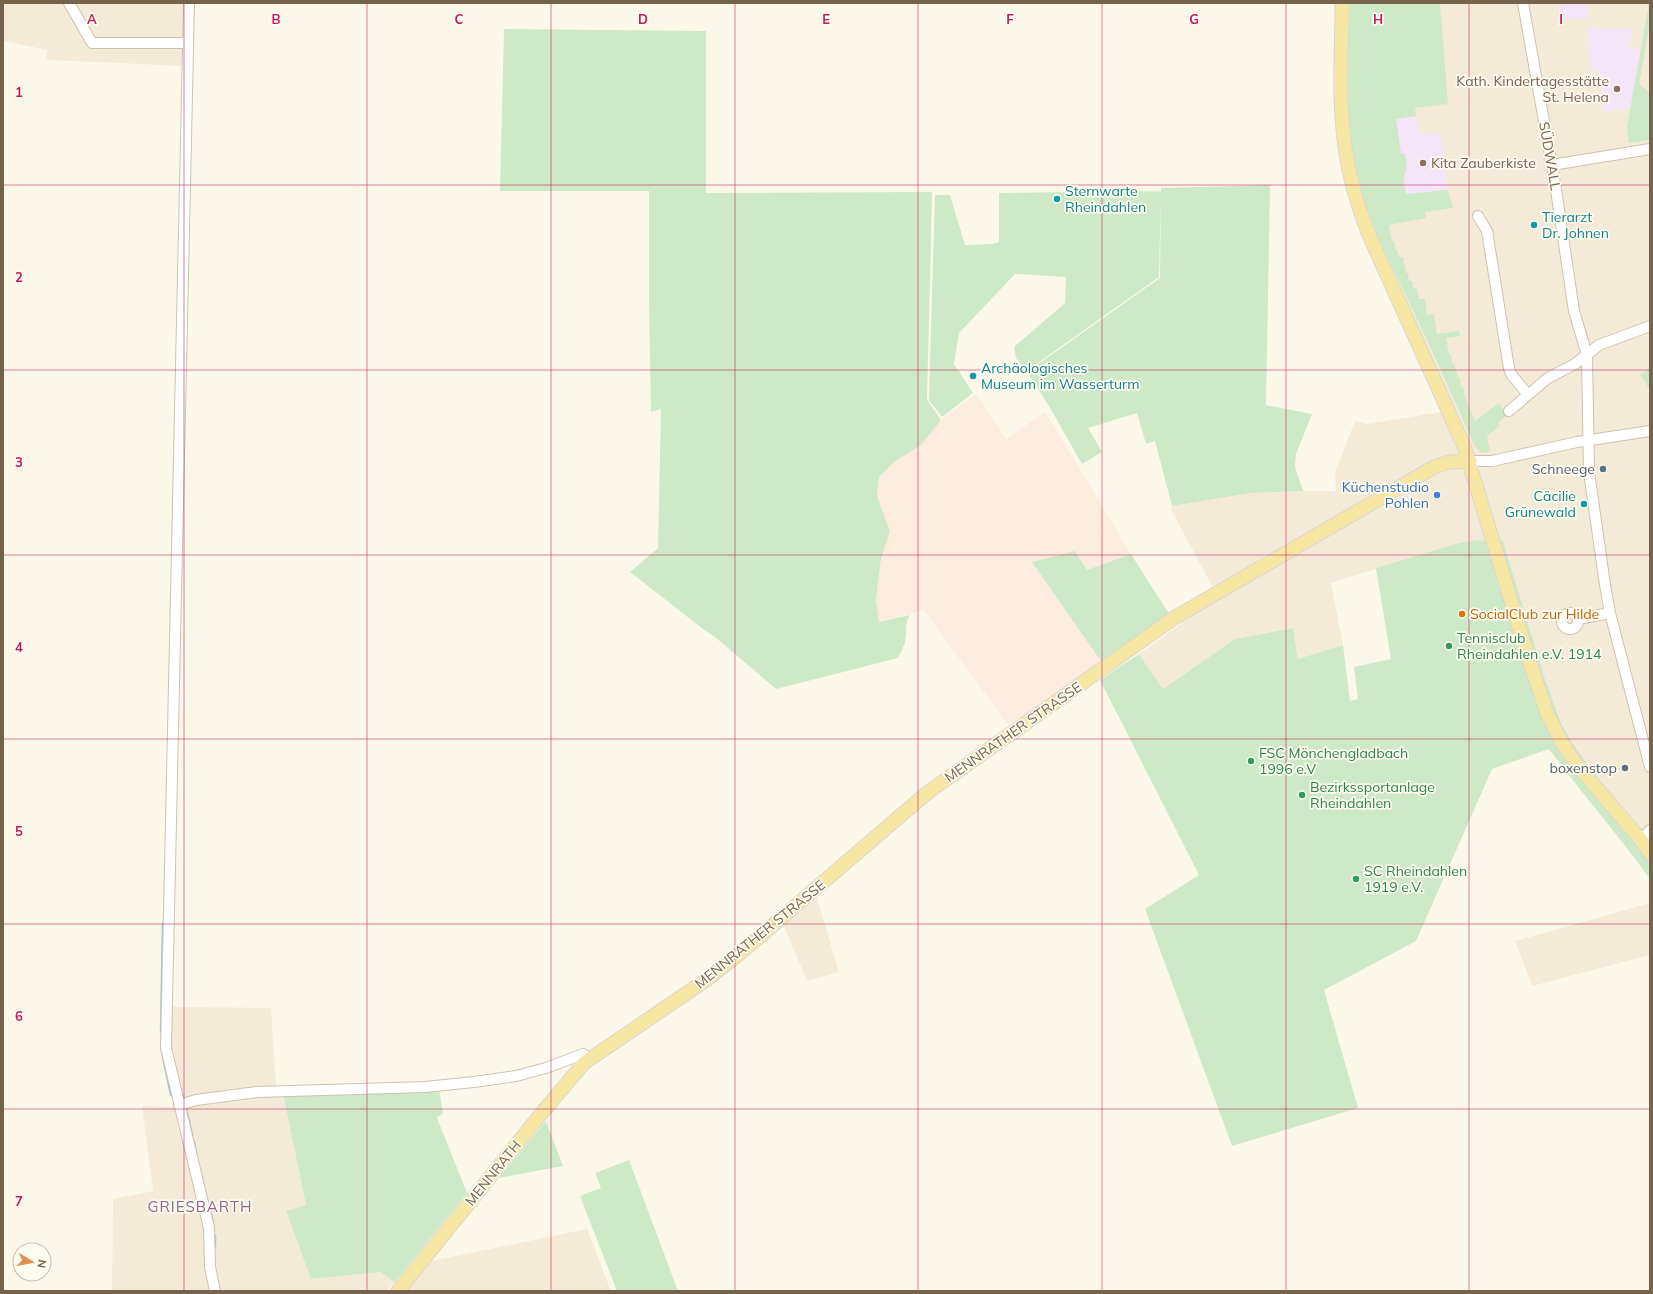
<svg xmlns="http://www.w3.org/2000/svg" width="1653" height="1294" font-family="Mulish,sans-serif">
<rect width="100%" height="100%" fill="#fcf8e9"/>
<path fill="#f3ebd7" d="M3,3h183v63l-140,-6 1,-10 -44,-9z
M1347,3h303v841l-18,-21 -60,-80 -11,-20 -16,-44 -42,-138 -26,-1 -18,3 -128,40 12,62 -45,14 -5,-31 -58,11 -72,50 -24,-35 79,-57 -47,-87 1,-4 80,-13 51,-2h33l-1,-19 20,-51 12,3 80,-13 -88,-211 -14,-93z
M817,898l22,74 -32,9 -23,-55z
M1650,903v52l-118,31 -17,-45z
M170,1007l101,1 5,78 7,8 23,111 -20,6 25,68 70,-7 14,10 -9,9h-274l1,-92 40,-8 -11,-85 33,1 -7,-60z
M587,1229l24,62h-205l25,-30z"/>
<path fill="#fbecdd" d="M976,394l30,45 39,-27 86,142 -44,16 18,93 -97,62 -84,-115 -45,12 -3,-22 5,-41 9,-28 -13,-35 2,-19 14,-15 28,-17 20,-25z"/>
<path fill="#f5e5f8" d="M1559,3h29v12l-3,4h-5l-20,-1z
M1587,28l46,1 -4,19 12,1 -11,59 -26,4 -6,-43h-7z
M1416,116v6h3l2,13 17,-2 1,3h2l7,54 -42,5 -10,-77z"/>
<path fill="#cee9c7" d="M1350,3h90l8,101 -33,4 1,8 -20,3 5,34h3c5,9 2,17 0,25 -1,4 2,12 2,16l42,-4 5,18 -28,4 1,6 -37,7 3,16h2l1,8h2l2,8h4l3,16h2l1,8h3l1,8 4,-1 2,11h6l2,16 7,-1 3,20 22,-3 1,5 -14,2 3,17h2l1,9 2,-1 4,15h2l1,9h2l2,10 10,24 24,-18 8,13 -9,7 2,3 -13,10 3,15c-8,4 -12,-1 -16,-6 -19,-44 -38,-87 -59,-130 -19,-42 -43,-83 -55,-128 -16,-60 -11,-123 -10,-184z
M1649,3l1,21 -11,60 11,9v47l-21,3 -2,-16z
M504,29l202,2v162l226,-1 -5,208 14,20 -20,25 -27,17 -15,15 -2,19 13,35 -9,28 -5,41 3,22 31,-7 -3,6 -2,22 -7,15 -122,31 -61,-52 -12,-8 -73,-57 28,-24 3,-139 -10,3 -2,-111v-110h-149z
M1270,185l-4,220 46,9 -16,40 -1,13 8,24 -52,2 -79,13 -17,-65 -9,3 -9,-31 -49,15 14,24 -20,12 -33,-58 -22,-34 133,-94 1,-90z
M1161,191l-2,86 -134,95 -9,-14 -2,-11 51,-44 1,-26 -51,-3 -56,59 -5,31 19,29 -31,24 -13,-17 6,-205h15l15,50 27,-1 7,-2v-49z
M1650,368v22l-10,-16z
M1477,540l10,1 16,44 31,111 7,18 109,148v17c-32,-45 -68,-85 -101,-130l-57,20 -76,172 -92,49 34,118 -126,38 -87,-237 54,-34 -99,-195 39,-26 24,35 72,-50 58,-11 5,31 45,-14 7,56 8,-2 -4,-32 37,-8 -15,-91 83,-25z
M1499,541h4l42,138 16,44 11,20 60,80 -16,-18 -52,-67 -22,-49z
M1075,551l12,19 44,-16 40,63 -68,47 -71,-102z
M439,1089l4,24 -6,5 30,75 -72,89 -14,-10 -70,7 -25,-68 20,-6 -23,-111z
M546,1121l17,45 -64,12z
M629,1160l49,131h-61l-37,-95 21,-8 -6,-15z"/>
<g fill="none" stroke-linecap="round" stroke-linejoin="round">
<path stroke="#a4c5d6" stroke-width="2.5" d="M161,1032l2,-109
M161,1047l10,48
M186,1108l6,27
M194,1142l3,16
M210,1211l3,11
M215,1246v-10"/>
<defs>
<path id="minor" d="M69,3l23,40h96
M189,3l-23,1045 43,180 1,39 5,24
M1523,3l32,180 19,128 13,44 2,117 16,113 5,28 40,154
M1552,165l98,-16
M1478,216l9,15 22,137 2,6 17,21
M1509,411l39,-33 27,-14 24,-19 51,-19
M1470,461h22l85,-19 73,-11
M1562 621a8 8 0 1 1 16 0a8 8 0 1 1-16 0Z
M1578,619l32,-6
M1641,840l9,-10
M179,1105l17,-5 61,-8 168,-5 49,-5 42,-6 30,-8 37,-14 8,5"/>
<path id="major" d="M1342,3c0,48 -4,96 3,144 4,30 13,60 24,88l95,211 67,220 16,47 14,28 16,24 64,75 9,13
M398,1291l143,-177 43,-51 122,-83 38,-30 183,-157 247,-175 260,-151 15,-5 21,-1"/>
</defs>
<use href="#minor" stroke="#cdc2af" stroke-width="12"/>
<use href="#major" stroke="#dbd6d1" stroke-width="15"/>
<use href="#minor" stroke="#fff" stroke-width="10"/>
<use href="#major" stroke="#f6e7a5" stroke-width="13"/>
</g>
<path fill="none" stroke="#c2185b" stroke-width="1" stroke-opacity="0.55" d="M184,3v1288M367,3v1288M551,3v1288M735,3v1288M918,3v1288M1102,3v1288M1286,3v1288M1469,3v1288M3,185h1647M3,370h1647M3,555h1647M3,739h1647M3,924h1647M3,1109h1647"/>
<g fill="#8d6e63" stroke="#fefbef" stroke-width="1.5">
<circle cx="1617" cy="89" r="4"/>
<circle cx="1423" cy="163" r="4"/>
</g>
<g fill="#0f9aa8" stroke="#fefbef" stroke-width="1.5">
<circle cx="1057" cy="199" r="4"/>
<circle cx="1534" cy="225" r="4"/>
<circle cx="973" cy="376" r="4"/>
<circle cx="1584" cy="504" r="4"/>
</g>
<g fill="#5c6f8a" stroke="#fefbef" stroke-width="1.5">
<circle cx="1603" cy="469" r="4"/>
<circle cx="1625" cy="768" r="4"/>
</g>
<circle fill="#3f7fe0" stroke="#fefbef" stroke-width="1.5" cx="1437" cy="495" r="4"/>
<circle fill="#e8710a" stroke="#fefbef" stroke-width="1.5" cx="1462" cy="614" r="4"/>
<g fill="#2e9e5b" stroke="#fefbef" stroke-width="1.5">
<circle cx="1449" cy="646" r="4"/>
<circle cx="1251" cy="761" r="4"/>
<circle cx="1302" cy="795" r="4"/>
<circle cx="1356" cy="879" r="4"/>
</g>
<g text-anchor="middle" stroke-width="3.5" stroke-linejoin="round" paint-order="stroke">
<g font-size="14" fill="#785e54" stroke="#fefbef" text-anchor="end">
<text x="1609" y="86">Kath. Kindertagesstätte<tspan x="1609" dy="16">St. Helena</tspan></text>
<text x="1431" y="168" text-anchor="start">Kita Zauberkiste</text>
</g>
<g font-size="14" fill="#75634d" stroke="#fefbef">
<text transform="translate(1550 156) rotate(80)" y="5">SÜDWALL</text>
<text transform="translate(1013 732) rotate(-35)" y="5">MENNRATHER STRASSE</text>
<text transform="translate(760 934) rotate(-39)" y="5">MENNRATHER STRASSE</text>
<text transform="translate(493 1173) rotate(-51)" y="5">MENNRATH</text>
</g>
<g font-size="14" fill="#0d838f" stroke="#fefbef" text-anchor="start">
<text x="1065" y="196">Sternwarte<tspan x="1065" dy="16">Rheindahlen</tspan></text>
<text x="1542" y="222">Tierarzt<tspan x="1542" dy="16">Dr. Johnen</tspan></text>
<text x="981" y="373">Archäologisches<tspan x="981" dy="16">Museum im Wasserturm</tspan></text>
<text x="1576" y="501" text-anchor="end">Cäcilie<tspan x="1576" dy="16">Grünewald</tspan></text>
</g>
<g font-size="14" fill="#4e5e75" stroke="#fefbef" text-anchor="end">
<text x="1595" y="474">Schneege</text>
<text x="1617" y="773">boxenstop</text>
</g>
<g font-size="14" fill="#366cbe" stroke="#fefbef" text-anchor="end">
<text x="1429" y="492">Küchenstudio<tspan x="1429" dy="16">Pohlen</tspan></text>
</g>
<g font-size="14" fill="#c56008" stroke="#fefbef" text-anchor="start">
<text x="1470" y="619">SocialClub zur Hilde</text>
</g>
<g font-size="14" fill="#27864d" stroke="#fefbef" text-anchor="start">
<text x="1457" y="643">Tennisclub<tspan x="1457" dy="16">Rheindahlen e.V. 1914</tspan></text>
<text x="1259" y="758">FSC Mönchengladbach<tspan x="1259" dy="16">1996 e.V</tspan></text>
<text x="1310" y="792">Bezirkssportanlage<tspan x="1310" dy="16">Rheindahlen</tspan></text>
<text x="1364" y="876">SC Rheindahlen<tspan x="1364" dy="16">1919 e.V.</tspan></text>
</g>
<g font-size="15" letter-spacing="1" fill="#8b6691" stroke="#fefbef">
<text x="200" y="1212">GRIESBARTH</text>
</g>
</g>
<g font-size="13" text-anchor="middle" font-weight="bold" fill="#c2185b" stroke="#fefbef" stroke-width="3.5" stroke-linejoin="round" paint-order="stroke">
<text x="92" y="24">A</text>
<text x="276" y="24">B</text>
<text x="459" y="24">C</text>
<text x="643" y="24">D</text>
<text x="826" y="24">E</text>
<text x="1010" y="24">F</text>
<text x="1194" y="24">G</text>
<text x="1378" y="24">H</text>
<text x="1561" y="24">I</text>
<text x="19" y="97">1</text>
<text x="19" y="282">2</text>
<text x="19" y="467">3</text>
<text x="19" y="652">4</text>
<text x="19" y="836">5</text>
<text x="19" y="1021">6</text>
<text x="19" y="1206">7</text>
</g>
<rect width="1653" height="1294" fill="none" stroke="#75634d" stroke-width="8"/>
<g transform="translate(32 1262) rotate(100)"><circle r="19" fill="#fefbef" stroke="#c7beae"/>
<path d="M0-3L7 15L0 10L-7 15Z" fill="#df8e54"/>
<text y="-6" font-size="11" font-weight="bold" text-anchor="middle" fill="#75634d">N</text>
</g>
</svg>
